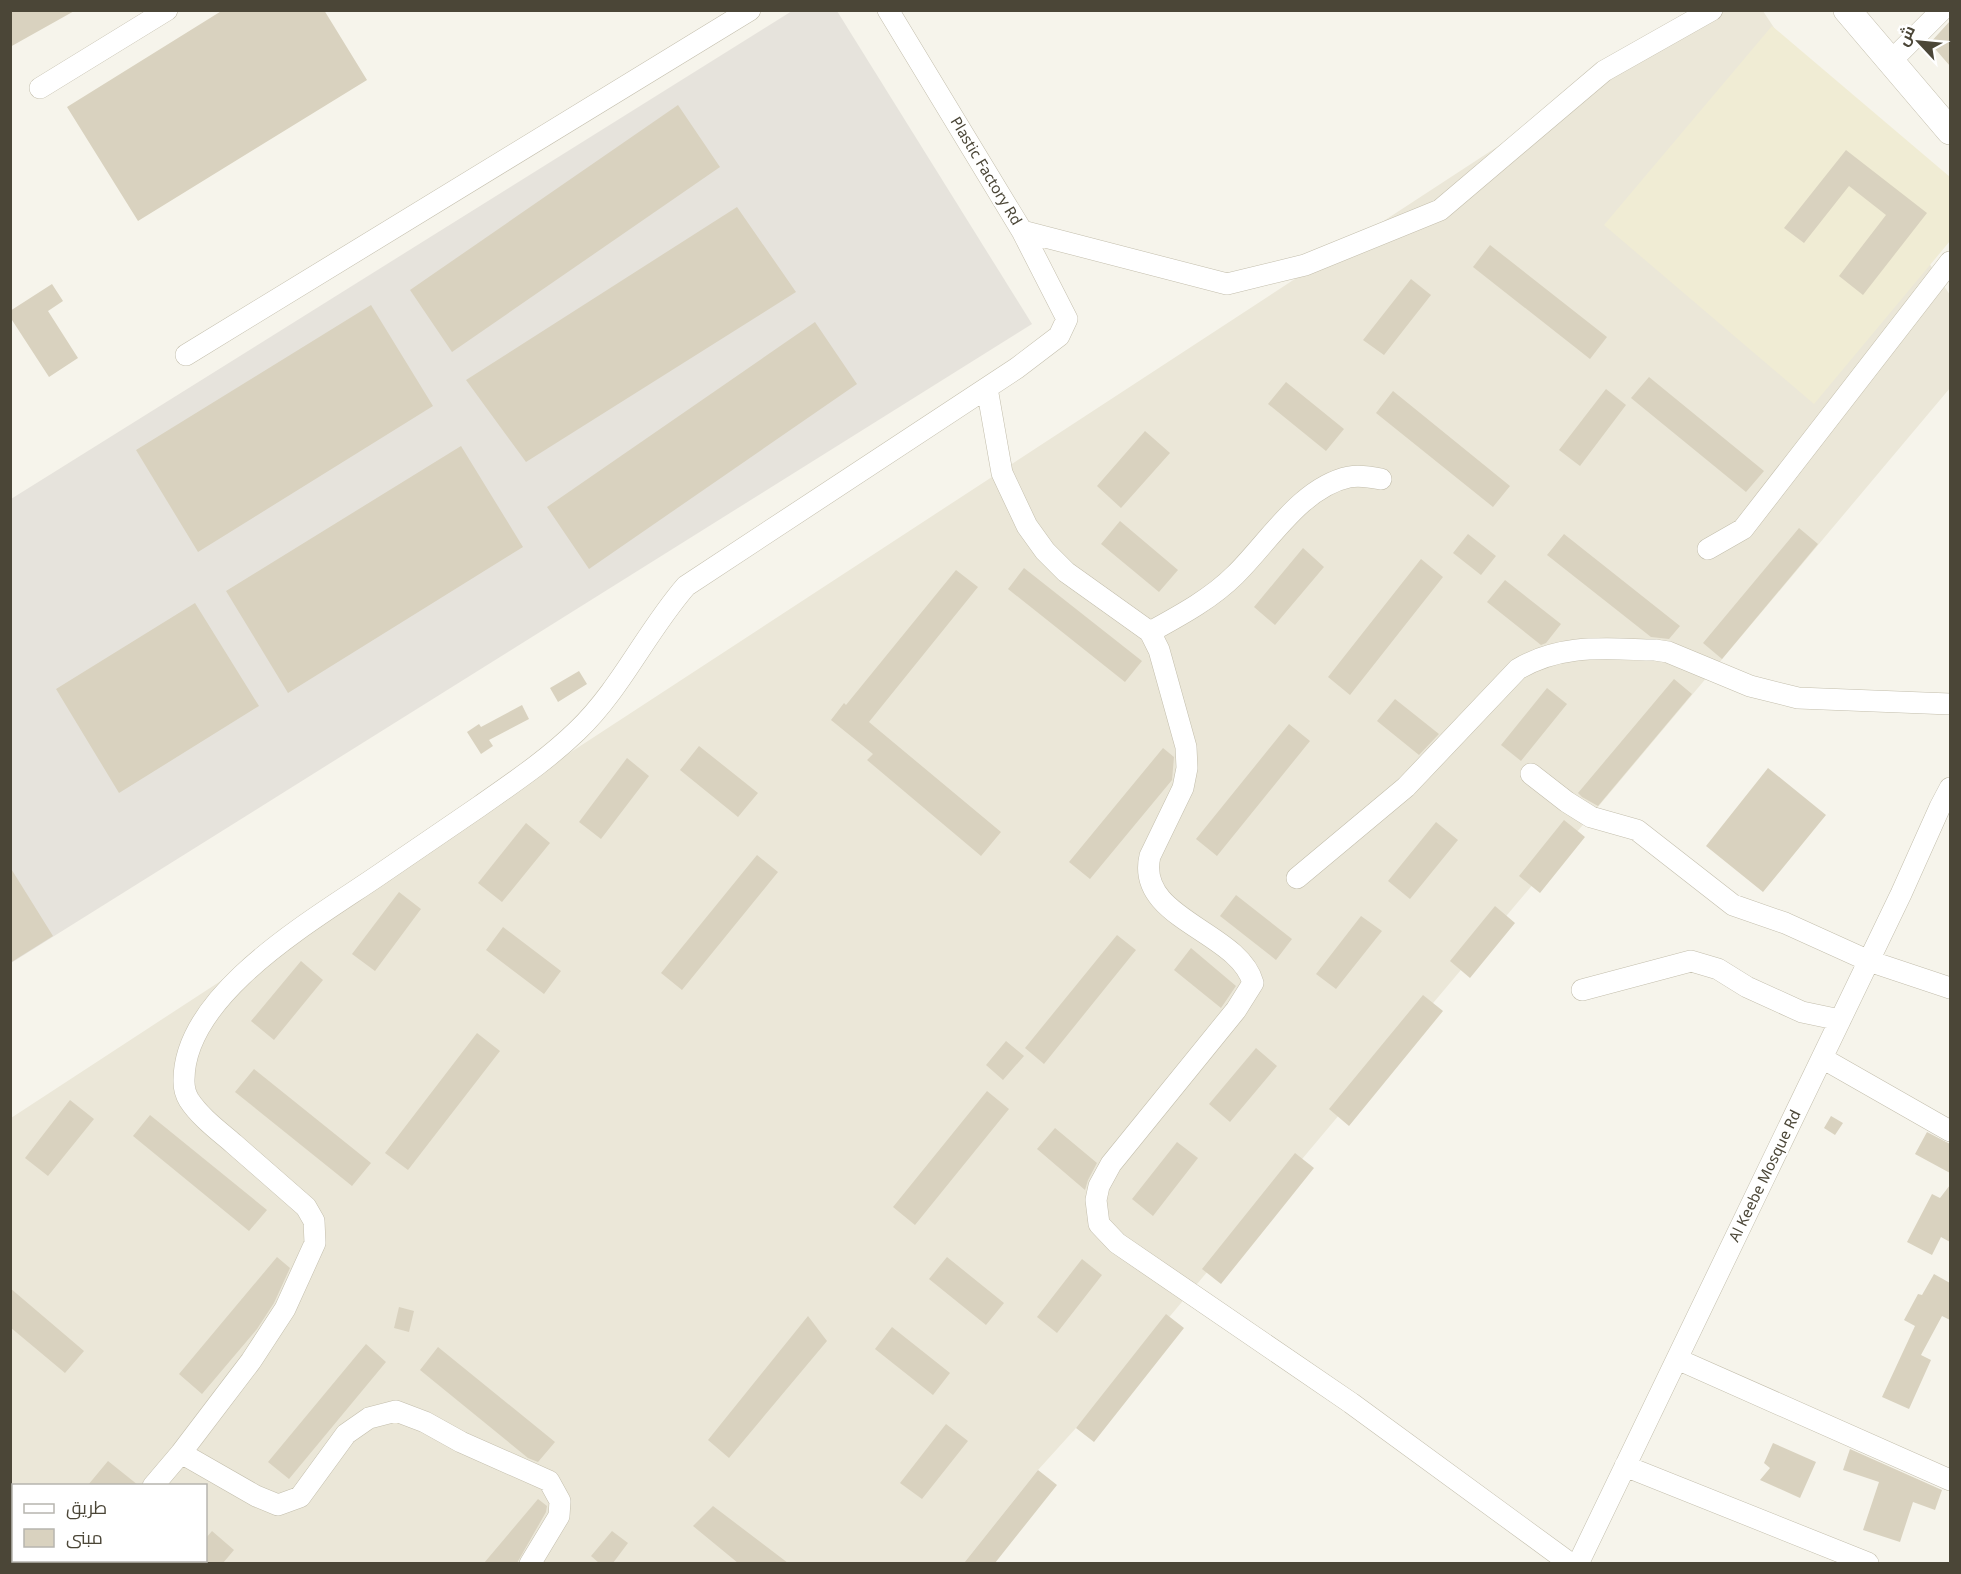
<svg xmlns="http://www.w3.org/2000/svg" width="1961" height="1574" font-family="'Noto Sans',Cairo,sans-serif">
<rect width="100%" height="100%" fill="#f6f4eb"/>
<path fill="#ebe7d8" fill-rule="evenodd" d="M1705,11h58l187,284v93l-874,1040 -38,42 -74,93 -953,1v-446zM14,1486h192v74h-192z"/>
<path fill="#e6e3dc" d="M792,11h45l195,313 -1021,639v-464z"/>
<path fill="#f0ecd4" d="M1772,26l178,151v64l-136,163 -210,-179z"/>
<path fill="#d9d2bf" d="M10,10h66l-66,37z
M223,10h101l43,70 -229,141 -71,-114z
M1950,21v45l-20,-23z
M678,105l42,62 -268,185 -42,-62z
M1846,150l81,63 -64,82 -24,-19 47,-61 -37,-29 -45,57 -20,-15z
M737,207l59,85 -270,170 -60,-82z
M1490,245l117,92 -17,22 -117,-92z
M1411,279l20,16 -47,60 -21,-15z
M52,284l11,17 -15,10 30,47 -29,19 -39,-60v-6z
M371,305l62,101 -235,146 -62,-102z
M815,322l42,62 -268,185 -42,-62z
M1649,377l115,94 -18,21 -115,-94z
M1286,382l58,47 -18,22 -58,-47z
M1606,389l20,16 -46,61 -21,-16z
M1393,391l117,95 -17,21 -117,-94z
M1145,431l25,22 -49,55 -24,-22z
M461,446l62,101 -235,146 -62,-102z
M1120,521l58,49 -19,22 -58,-48z
M1799,528l19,16 -96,115 -19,-16z
M1468,534l28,22 -15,19 -28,-22z
M1564,534l116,92 -11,13 -18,-2 -104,-82z
M1303,548l21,19 -49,58 -21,-18z
M1421,559l22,18 -93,118 -22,-18z
M1024,568l118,93 -17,21 -117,-93z
M956,570l22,17 -109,135 132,110 -20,24 -114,-96 6,-6 -42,-34 13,-17 2,2z
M1505,580l56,44 -15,19 -5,2 -54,-43z
M195,603l64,103 -140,87 -63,-104z
M579,671l8,13 -29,18 -8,-14z
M1674,679l18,15 -94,112 -16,-9 -4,-4z
M1547,688l20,16 -46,57 -20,-16z
M1395,699l44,35 -20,21 -42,-34z
M522,705l7,14 -40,21 4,6 -12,8 -14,-22 12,-8 2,3z
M1289,724l21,17 -93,115 -21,-17z
M699,746l59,47 -20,24 -58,-47z
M1163,748l11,9 -2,23 -82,99 -21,-17z
M627,758l22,18 -48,63 -22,-17z
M1768,768l58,47 -63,77 -57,-46z
M1564,820l21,17 -45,56 -21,-17z
M1436,822l22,18 -48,59 -22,-18z
M526,823l24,20 -48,59 -24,-19z
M757,855l21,17 -96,118 -21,-17z
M10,867l43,69 -43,27z
M399,892l22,17 -46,62 -23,-17z
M1236,895l56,44 -16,21 -56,-44z
M1495,906l20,17 -45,55 -20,-17z
M1361,916l21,15 -46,58 -20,-15z
M503,927l58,44 -17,23 -58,-44z
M1117,935l19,15 -92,114 -19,-16z
M1191,948l45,38 -15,22 -47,-38z
M301,961l22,19 -49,60 -23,-19z
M1423,995l20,16 -94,115 -20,-17z
M477,1033l23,18 -92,119 -23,-17z
M1006,1041l18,15 -21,24 -17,-15z
M1256,1048l21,18 -47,56 -21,-18z
M254,1069l117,94 -19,23 -117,-94z
M987,1091l22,18 -94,116 -22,-18z
M70,1100l24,19 -46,57 -23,-18z
M150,1115l117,95 -18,21 -116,-95z
M1831,1116l12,7 -8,12 -11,-7z
M1055,1128l42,35 -9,17 -3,10 -48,-41z
M1927,1132l23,12v29l-35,-19z
M1177,1142l21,16 -45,58 -21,-17z
M1295,1153l19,15 -93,116 -19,-15z
M1950,1185v57l-9,-5 -9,18 -25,-13 25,-48 8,4z
M277,1257l13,11 -16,35 -17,26 -55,65 -23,-20z
M947,1257l57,46 -18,22 -57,-46z
M1082,1259l20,16 -45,58 -20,-16z
M1934,1274l16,9v37l-8,-4 -21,39 10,5 -22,49 -27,-12 33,-71 -11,-6 14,-26 4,1z
M10,1288l74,63 -19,22 -55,-46z
M399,1307l15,4 -5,21 -15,-4z
M1166,1314l18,14 -90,114 -18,-14z
M808,1316l19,25 -98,117 -21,-18z
M892,1327l58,46 -17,22 -58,-46z
M366,1344l20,18 -97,117 -21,-17z
M438,1347l117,95 -17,20 -10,-4 -108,-88z
M946,1424l22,17 -46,58 -22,-16z
M1773,1443l43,19 -16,36 -40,-18 10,-12 -6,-5z
M1850,1449l92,41 -7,20 -22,-8 -13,40 -37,-12 16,-48 -36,-12z
M108,1461l30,24h-50z
M1038,1470l19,15 -62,78h-31z
M538,1499l9,7 -1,6 -29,51h-33z
M713,1506l75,57h-50l-45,-37z
M212,1531l22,19 -11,13h-17v-25z
M612,1531l16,12 -15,20h-14l-8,-7z"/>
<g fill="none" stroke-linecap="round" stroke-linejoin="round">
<defs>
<path id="minor" d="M1890,62l52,-52
M40,88l127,-78
M1022,231l205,53 78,-19 135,-55 164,-139 108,-61
M186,355l564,-345
M987,388l15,85 25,53 18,25 21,21 84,60 9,18 27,97 1,21 -4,20 -33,68c-15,63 89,75 103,127l-17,27 -125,154 -12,22 -3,14 3,24 18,19 234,160 220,161
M1708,549l35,-20 207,-267
M1150,632c29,-16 61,-33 85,-57 33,-32 66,-88 114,-98 11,-2 22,0 32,2
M1531,774l36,28 24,15 46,13 96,75 52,18 84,38 81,27
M1297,878l109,-91 112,-118c45,-26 87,-20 137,-19l13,2 82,34 48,12 152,6
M1582,990l109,-29 27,8 29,18 55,25 38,8
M1822,1058l128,73
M1677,1359l273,121
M181,1453l75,43 22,9 22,-8 46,-63 23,-16 27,-7 29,11 36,20 88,39 11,20 -1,15 -29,48
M1625,1466l243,97
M153,1486l28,-33 70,-92 34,-52 30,-66 -1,-22 -8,-14c-24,-21 -48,-42 -72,-63 -15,-13 -34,-27 -45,-44 -3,-5 -5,-13 -5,-18 -2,-88 131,-163 195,-207 34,-23 67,-46 101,-69 34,-24 67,-46 97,-75 44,-42 69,-99 109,-145l331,-218 42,-32 8,-17 -45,-88 -134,-221
M84,1564l2,-4
M1578,1564l323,-670 39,-87 10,-19"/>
<path id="tertiary" d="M1847,10l103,121"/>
</defs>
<use href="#minor" stroke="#c3beac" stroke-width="22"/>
<use href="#tertiary" stroke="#c3beac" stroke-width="28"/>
<use href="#minor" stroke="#fff" stroke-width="21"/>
<use href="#tertiary" stroke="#fff" stroke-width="27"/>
</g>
<g text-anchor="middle" stroke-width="4.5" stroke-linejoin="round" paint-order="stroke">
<g font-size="15" fill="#4b4637" stroke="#fff">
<text transform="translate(986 171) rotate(59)" y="5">Plastic Factory Rd</text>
<text transform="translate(1765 1176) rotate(-64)" y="5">Al Keebe Mosque Rd</text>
</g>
</g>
<rect width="1961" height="1574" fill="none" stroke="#4b4637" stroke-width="24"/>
<rect x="12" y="1484" width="195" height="78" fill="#ffffff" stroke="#b7b5af" stroke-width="1.5"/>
<rect x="24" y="1504" width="30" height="9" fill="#ffffff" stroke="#b7b5af" stroke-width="1.5"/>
<text x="66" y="1514" font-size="18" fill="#4b4637">طريق</text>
<rect x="24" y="1529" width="30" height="18" fill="#d9d2bf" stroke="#b7b5af" stroke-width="1.5"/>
<text x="66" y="1544" font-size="18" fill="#4b4637">مبنى</text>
<g transform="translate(1919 42) rotate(296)" stroke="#ffffff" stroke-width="4.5" paint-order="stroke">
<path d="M0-4.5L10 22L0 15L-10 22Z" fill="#4b4637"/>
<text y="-9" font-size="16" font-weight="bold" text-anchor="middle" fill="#4b4637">ش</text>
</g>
</svg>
